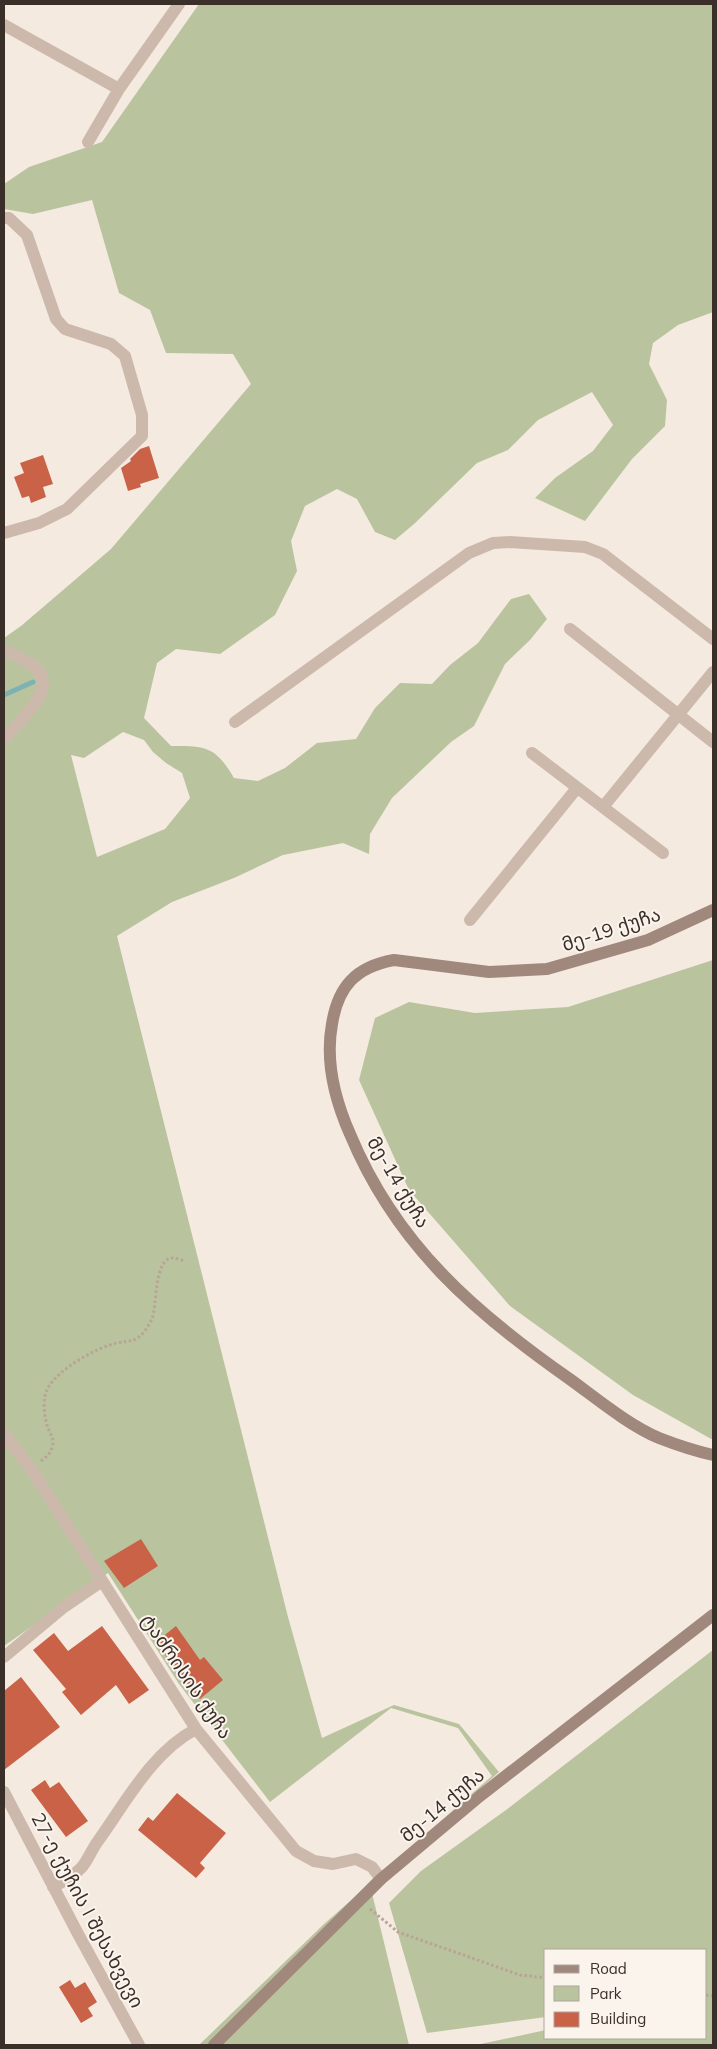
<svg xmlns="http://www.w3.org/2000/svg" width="717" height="2049" font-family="Mulish,'Noto Sans Georgian',sans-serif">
<rect width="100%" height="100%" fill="#f4eae0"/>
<path fill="#b9c49f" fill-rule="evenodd" d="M199,4h514v308l-35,13 -25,18 -4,21 18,36 -2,26 -33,33 -47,62 -50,-23 20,-20 38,-27 20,-26 -21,-33 -54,28 -30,30 -31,13 -63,61 -19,16 -20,-8 -18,-33 -20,-10 -32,17 -14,35 6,30 -22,44 -55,39 -44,-5 -19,14 -13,55 27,28c35,0 44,0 63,32l24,3 27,-13 32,-25 39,-4 19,-31 25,-25 32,1 18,-19 28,-22 33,-44 18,-5 18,25 -17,21 -25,24 -31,62 -23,16 -59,56 -22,36 -1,20 -26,-11 -60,12 -49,23 -62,24 -55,34 171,681 34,121 72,-33 65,19 40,48 -129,113 39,160h-210l125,-121 168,-148 -34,-48 -67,-20 -121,94 -91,-118 -71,-111 -104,73v-1008l17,-12 90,-77 140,-165 -18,-30 -67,-1 -16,-43 -31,-17 -27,-93 -59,14 -29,-5v-25l25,-17 73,-25zM123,732l21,8 9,12 13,11 16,10 8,25 -25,31 -68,28 -26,-102 13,3z
M713,960v480l-80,-45 -123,-89 -101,-116 -50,-110 16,-62 34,-16 66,11 93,-6z
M713,1650v395h-237l70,-15v8h160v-88h-160v67l-119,16 -38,-130 32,-32 85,-61z"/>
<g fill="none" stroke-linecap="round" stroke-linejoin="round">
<path stroke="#7eb2b2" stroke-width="5" d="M4,695l29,-13"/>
</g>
<path fill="#ca6248" d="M149,446l10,32 -19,6 1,3 -13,4 -7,-23 10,-7 -1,-2 10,-10z
M43,455l10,29 -10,3 3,10 -15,6 -2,-7 -7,2 -8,-21 10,-4 -4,-10z
M141,1539l17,27 -34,22 -20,-27z
M102,1626l47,64 -20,14 -13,-19 -35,30 -19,-23 4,-3 -33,-39 21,-17 14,18z
M176,1626l24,34 4,-3 19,23 -23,19 -24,-29 -20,-28z
M21,1677l39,50 -56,43v-79z
M45,1780l5,8 9,-6 29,39 -22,16 -35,-47z
M177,1793l49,40 -26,30 5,5 -9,10 -58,-48 10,-13 5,4z
M70,1980l5,8 10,-6 12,20 -9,6 5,8 -12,7 -22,-36z"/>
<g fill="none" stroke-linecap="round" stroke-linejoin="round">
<path stroke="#b9a395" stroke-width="3" stroke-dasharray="2.5 2.5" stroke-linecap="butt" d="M41,1461c4,-3 9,-7 10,-11 5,-11 -1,-15 -4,-25 -3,-11 -5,-27 1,-37 9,-18 49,-41 69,-45 13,-3 17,0 27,-11 3,-4 6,-9 8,-13 5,-12 2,-62 21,-61 3,0 8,2 11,3
M370,1909l28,23 122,43 26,3
M706,1995l7,1"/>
<path stroke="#cdb9ab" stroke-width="12" d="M4,25l115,64
M88,142l31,-53 60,-85
M4,218h5l18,17 29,84 9,10 46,15 14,12 17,59v21l-75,73 -28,14 -35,10
M570,629l143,113
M4,650c10,5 25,11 33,19 21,20 -20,55 -33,70
M235,722l234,-169 24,-10 17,-1 75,5 18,7 110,85
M532,753l131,100
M603,807l110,-135
M470,920l107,-132
M4,1434l28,36 164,259 100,122 18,10 19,3 23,-5 16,8 9,12
M4,1657l60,-50 38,-26
M4,1792l73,140 62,113
M53,1887c11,-6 21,-11 29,-20 6,-7 10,-18 16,-26 28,-39 54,-89 98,-112"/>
<path stroke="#a1887c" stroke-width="12" d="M713,910l-65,30 -101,29 -58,3 -95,-12c-39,7 -56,27 -62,64 -7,38 3,76 18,110 46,111 125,179 221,246 26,19 59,46 88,58 18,7 36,13 54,17
M214,2045l167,-166 99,-83 233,-181"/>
</g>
<g text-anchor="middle" stroke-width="4" stroke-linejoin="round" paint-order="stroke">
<g font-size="19" fill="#3b2f2a" stroke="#fbf4ed">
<text transform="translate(611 929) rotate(-18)" y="7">მე-19 ქუჩა</text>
<text transform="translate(399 1182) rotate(59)" y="7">მე-14 ქუჩა</text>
<text transform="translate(187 1676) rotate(56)" y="7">ტაძრისის ქუჩა</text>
<text transform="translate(442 1805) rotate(-40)" y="7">მე-14 ქუჩა</text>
<text transform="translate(88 1910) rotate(62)" y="7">27-ე ქუჩის I შესახვევი</text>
</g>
</g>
<rect width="717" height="2049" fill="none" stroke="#3b2f2a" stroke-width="10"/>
<rect x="544" y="1949" width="162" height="90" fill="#fbf4ed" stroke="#aea59f"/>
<rect x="554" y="1965" width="25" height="8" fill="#a1887c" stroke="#aea59f"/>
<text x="590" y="1974" font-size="15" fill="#3b2f2a">Road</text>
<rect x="554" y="1986" width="25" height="15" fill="#b9c49f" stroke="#aea59f"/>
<text x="590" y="1999" font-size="15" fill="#3b2f2a">Park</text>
<rect x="554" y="2012" width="25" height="15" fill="#ca6248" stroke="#aea59f"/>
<text x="590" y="2024" font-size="15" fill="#3b2f2a">Building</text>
</svg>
